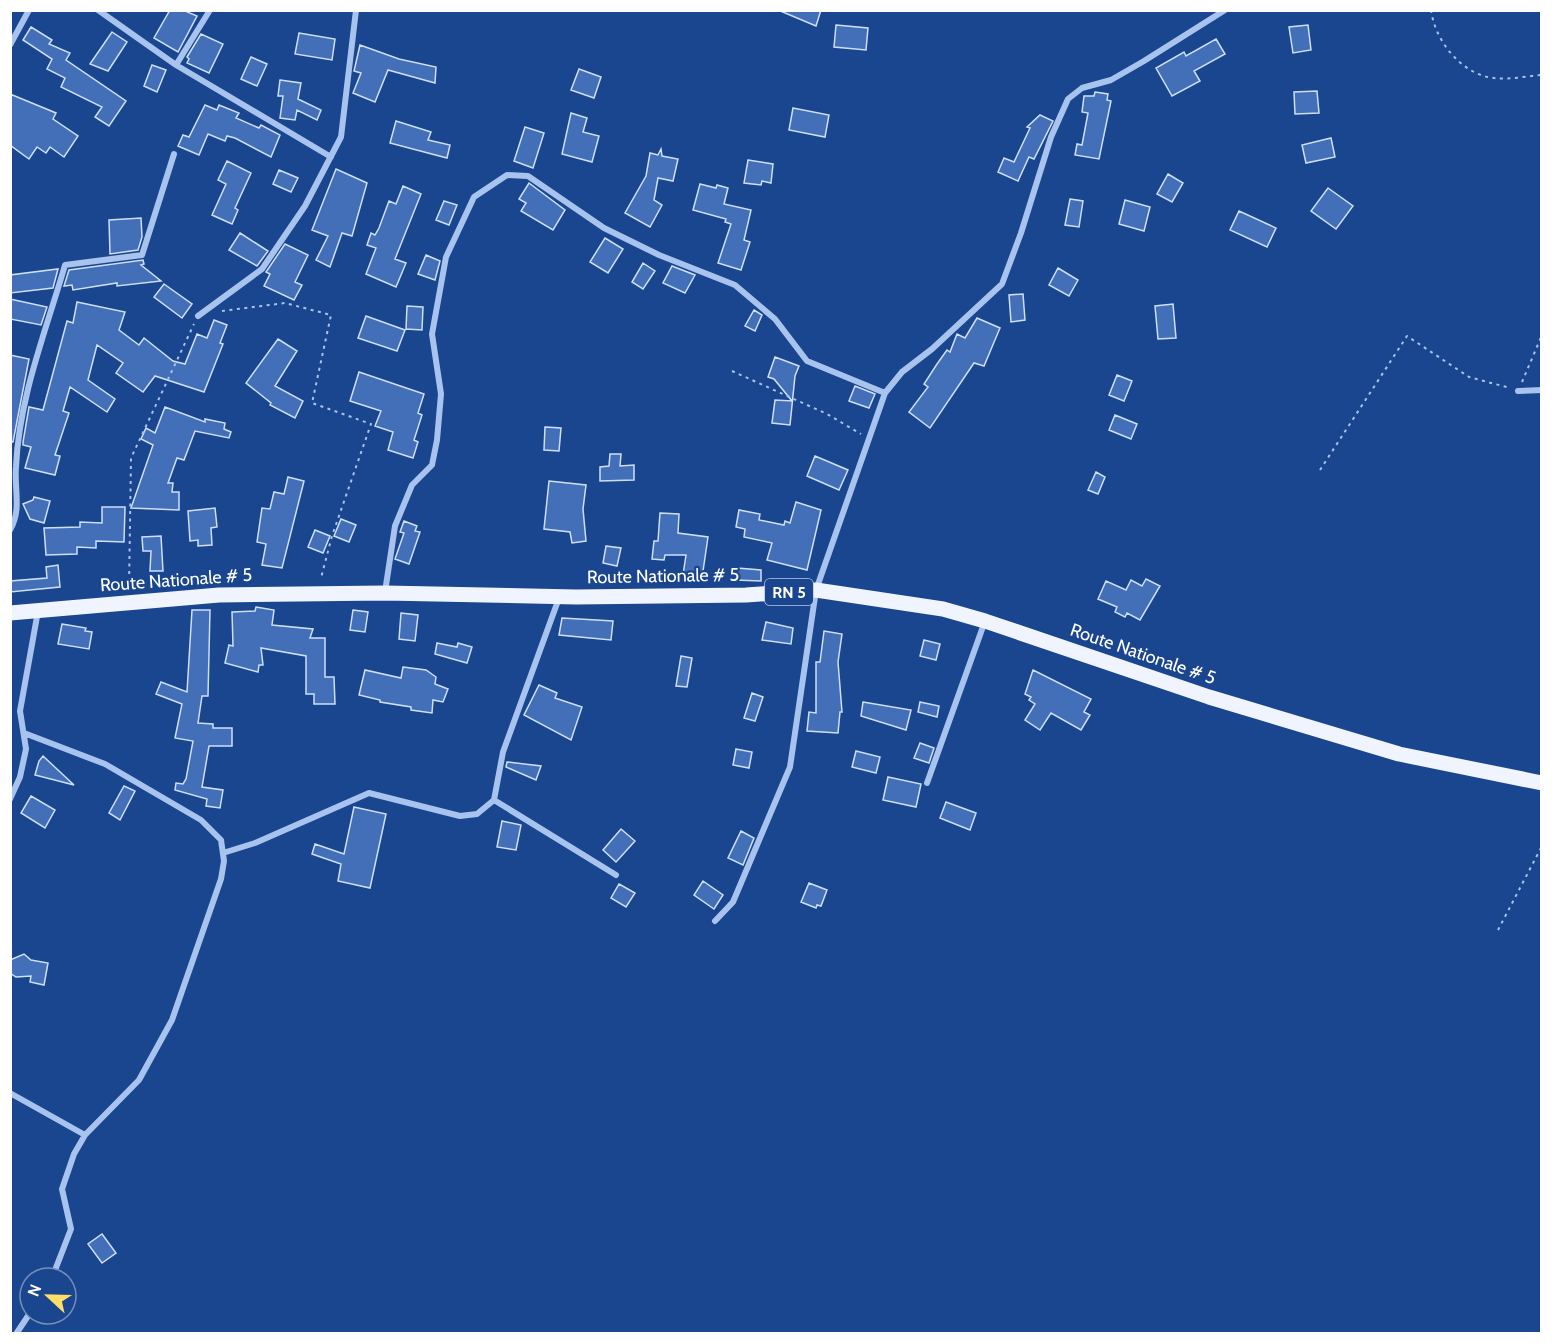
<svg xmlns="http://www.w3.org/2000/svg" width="1552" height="1344" font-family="Cabin,sans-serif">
<rect width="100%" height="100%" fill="#1a458f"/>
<path fill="#436eb8" stroke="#cedffa" stroke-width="1.5" d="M170,10h13l14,6 -19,36 -24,-14z
M778,10h43l-5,16z
M836,25l32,3 -2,22 -32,-3z
M1308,25l3,25 -18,3 -4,-26z
M31,27l21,13 -3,4 21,9 -4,7 60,41 -17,25 -14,-9 7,-10 -41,-20 4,-9 -18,-9 5,-10 -29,-19z
M112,32l15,10 -19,29 -18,-7z
M299,33l36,6 -3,21 -37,-6z
M201,34l22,10 -14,29 -22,-10 2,-4 -2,-2z
M1216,39l9,15 -31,17 6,10 -28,15 -16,-28 28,-16 2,4z
M360,45l39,14 37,8 -1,16 -47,-13 -13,32 -22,-9 8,-20 -7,-2z
M251,57l16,7 -10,22 -16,-7z
M152,65l14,5 -9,22 -13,-6z
M579,69l22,8 -7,21 -23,-8z
M280,80l21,3 -3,16 23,11 -4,10 -20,-10 -2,10 -15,-2 3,-22h-5z
M1317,91l2,22 -24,1 -1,-22z
M1095,92l13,2 -1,6 4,1 -12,58 -24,-4 2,-11 5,1 6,-32 -6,-1 2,-16h10z
M10,94l46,19 -3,6 25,17 -14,21 -14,-10 -4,6 -9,-6 -8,12 -19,-14z
M205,105l12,5 2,-5 20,8 -3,5 23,10 2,-3 19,10 -9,22 -36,-19 -8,-2 -2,5 -17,-7 -9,21 -21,-9 5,-11 6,2z
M793,108l36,7 -4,22 -36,-7z
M571,113l16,5 -4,14 16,4 -7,26 -30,-8z
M1040,115l13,6 -19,38 -5,-2 -11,24 -20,-9 6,-14 10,4 16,-34 -3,-1z
M396,121l35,11 -3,8 22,5 -3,13 -57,-15z
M525,127l19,6 -11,35 -19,-7z
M1331,138l4,19 -29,6 -4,-18z
M661,149l1,7 16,3 -5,22 -15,-3 -4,22 8,5 -12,22 -25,-14 21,-37 4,-23 8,2z
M748,160l25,4 -2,19 -9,-2 -1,4 -17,-2z
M227,161l24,12 -16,35 3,2 -6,14 -20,-9 14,-31 -8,-4z
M336,169l31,14 -15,53 -10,-3 -12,34 -14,-7 12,-24 -16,-6z
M279,170l19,8 -7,14 -18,-8z
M1168,174l15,9 -11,19 -15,-8z
M529,183l36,27 -12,20 -32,-19 5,-8 -7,-4z
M700,184l16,4 1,-3 11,3 -4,16 27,6 -7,30 6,2 -9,28 -23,-7 13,-39 -6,-2 1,-3 -33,-9z
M403,186l18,8 -26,65 11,4 -10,24 -30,-13 10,-26 -9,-3 4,-12 4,2 4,-7 10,-27 7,3z
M1328,188l25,18 -17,23 -25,-18z
M1070,199l13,2 -4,26 -14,-2z
M1125,200l25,7 -6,24 -25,-7z
M444,201l13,4 -8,20 -13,-5z
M1239,211l37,17 -9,19 -37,-17z
M141,218l1,19 -4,13 -28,4 -1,-34z
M240,233l28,18 -11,15 -28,-16z
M605,238l18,11 -15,24 -18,-11z
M285,244l23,11 -13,27 7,3 -8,15 -30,-14 6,-12 -4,-2z
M426,255l14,6 -5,19 -17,-6z
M143,260l1,4 -3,1 20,16 -44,5v-3l-44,7 -1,-5 -8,1 5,-16z
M643,263l12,8 -12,18 -11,-7z
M672,266l23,9 -10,18 -22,-10z
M1058,268l20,12 -9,16 -20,-11z
M58,269l-5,19 -43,5v-18z
M164,284l28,20 -10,14 -28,-21z
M1023,294l2,26 -14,2 -2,-27z
M10,299l37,8 -6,18 -31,-6z
M77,302l48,10 -6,18 20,15 5,-7 29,23 12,3 12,-30 10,4 7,-18 13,5 -7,18 3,1 -19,48 -49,-16 -12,16 -27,-19 7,-10 -26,-18 -9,35 27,19 -8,13 -37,-25 -7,24 6,2 -14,42 5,1 -5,19 -30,-7 6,-21 -8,-2v-3l6,-35 14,3 24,-89 6,2z
M1173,304l3,34 -18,1 -3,-33z
M407,306l16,1 -1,23 -16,-1z
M754,310l8,5 -7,16 -10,-5z
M366,316l39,14 -8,21 -39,-13z
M977,318l23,10 -16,38 -10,-3 -44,65 -21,-16 19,-25 -4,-3 13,-20 10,-14 3,2 7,-18 8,4z
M278,339l19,12 -22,35 28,15 -8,17 -25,-13 1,-2 -25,-20z
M10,355l19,4 -16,83h-3z
M775,357l24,9 -4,10 -5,49 -18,-2 3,-23 17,1 -18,-22 -6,-2z
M359,372l65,22 -6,19 4,2 -8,25 4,2 -5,16 -25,-8 5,-18 -18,-6 6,-15 -31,-10z
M1117,375l15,6 -8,20 -15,-6z
M855,386l20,8 -6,14 -20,-7z
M165,407l40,15v-3l20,4 -1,6 7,3 -2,6 -34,-7 -11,29 -7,-2 -9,25h5l-1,9h7v18l-48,-2 22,-63 -12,-6 5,-11 9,5z
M1115,415l22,9 -6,15 -22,-9z
M545,427l16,1 -2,23 -15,-1z
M610,454h11l-1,12 14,-1v15l-34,1v-14l9,-1z
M815,456l33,14 -9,20 -32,-14z
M1096,472l9,5 -7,17 -10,-4z
M288,477l16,4 -22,87 -20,-3 4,-21 -9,-2 5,-34 8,1 4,-17 10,2z
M549,481l37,4 -3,24 3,32 -14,2 -2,-11 -26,-3z
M34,497l16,4 -6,22 -14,-4 -7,-15 10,-4z
M796,502l25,8 -14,60 -40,-10 5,-17 -28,-6 1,-8 -9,-2 3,-17 21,4 -1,6 25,5 1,-4 5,2z
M102,507h23l-1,35 -28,-1v7l-19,-1v7l-31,1 -2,-27 36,-1v-5l22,1z
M215,508l2,19 -6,1 1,17 -14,1v-6l-8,1 -2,-30z
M660,513l19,1 -1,19 30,4 -6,41 -19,-3 3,-20h-21l-1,5 -12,-1 2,-18h4z
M341,519l15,6 -7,17 -15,-6z
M404,521l13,5 -2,5 5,1 -11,32 -14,-5 9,-26 -4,-1z
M315,530l15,6 -7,17 -15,-6z
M161,536l2,35h-13l1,-20h-8l-1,-14z
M606,546l15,2 -4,18 -14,-3z
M58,565l2,22 -50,5v-11l37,-3 -1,-11z
M737,568l24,2v11l-26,-1z
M1146,579l14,7 -20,34 -13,-7 -2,4 -10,-5 2,-5 -19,-8 8,-18 20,9 5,-10 11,6z
M256,607l18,3 -2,15 41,4 -3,9h15v39h9l1,27h-21v-10h-8v-38l-45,-8 2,17h-4l-1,7 -33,-9 4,-18 4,1 -1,-34 23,-1z
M192,610h18l-2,86h-6l-4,27 15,1v4h19v18h-23l-7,41 21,3 -3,18 -14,-2 1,-7 -32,-9 1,-7 7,1 3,-5 7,-38 -18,-3 7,-34 -26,-10 5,-12 26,10z
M353,610l15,2 -3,20 -15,-2z
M401,613l17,2 -3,26 -16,-2z
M562,618l51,3 -2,19 -52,-5z
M766,622l27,6 -2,16 -29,-4z
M62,624l24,4 -1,3 7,1 -3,17 -31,-5z
M824,631l18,3 -4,28 4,50h-2l-2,21 -31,-2 2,-19 7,1v-51h4z
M924,640l16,4 -4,16 -16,-4z
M437,643l20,4 1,-4 14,4 -5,16 -32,-9z
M681,656l11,2 -5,29 -11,-1z
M403,667l23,3 10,7 -1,7 13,5 -5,13 -10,-2 -1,13 -21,-3v-3l-31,-5v-2l-21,-5 6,-25 36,8z
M1033,670l58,29 -7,13 6,3 -9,15 -30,-17 -11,17 -15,-10 10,-16 -6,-4 2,-3 -6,-3z
M539,685l18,8 -2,5 27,9 -11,33 -47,-25z
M752,693l11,4 -8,24 -11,-3z
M863,702l48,8 -5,20 -45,-14z
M920,702l19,4 -2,11 -19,-5z
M920,743l14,5 -5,15 -15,-5z
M736,749l16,3 -3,16 -16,-3z
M856,751l24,6 -4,16 -24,-6z
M43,756l31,29 -39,-10 4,-14z
M507,762l34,4 -5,14 -30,-13z
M888,777l33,7 -5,23 -33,-7z
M124,786l11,5 -15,29 -11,-7z
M31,796l24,14 -10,18 -24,-15z
M946,802l30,11 -6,17 -30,-12z
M354,807l32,7 -16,74 -32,-7 3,-17 -29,-10 3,-10 29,10z
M502,821l19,4 -5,25 -19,-3z
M621,829l14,12 -19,21 -13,-12z
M741,831l13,7 -11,27 -15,-7z
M703,881l20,14 -9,14 -20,-14z
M809,883l18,7 -6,16 -4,-1 -1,3 -15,-6z
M619,884l16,9 -9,14 -15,-9z
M24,954l7,6 17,3 -4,22 -14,-3 1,-6 -15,1 -6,-4v-13z
M102,1234l14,19 -14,10 -14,-19z"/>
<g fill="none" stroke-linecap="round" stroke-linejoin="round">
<path stroke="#a8c3ee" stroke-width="2" stroke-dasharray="3 4.5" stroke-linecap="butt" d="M1431,10c4,31 31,65 63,68 15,2 33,-2 48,-3
M222,311l63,-8 46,12 -19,88 59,21 -39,112 -11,42
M732,371l95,43 34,20
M1522,382l20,-47
M1320,470l87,-134 62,41 41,11
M129,589l2,-131 63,-134
M1498,930l44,-84"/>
<path stroke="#a8c3ee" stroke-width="6" d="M98,10l78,55 155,92
M10,45l19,-35
M176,65l34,-55
M198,316l64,-47 43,-63 36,-69 15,-127
M1518,391l24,-1
M10,530c12,-20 4,-41 6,-63 3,-70 30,-136 49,-202l77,-10 32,-101
M385,592l10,-66 17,-41 20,-20 5,-25 4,-46 -9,-60 14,-77 28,-60 33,-22 21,1 76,52 55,27 76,30 40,34 32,42 78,32
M559,598l-56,154 -9,48 122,75
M24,733l81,31 96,56 20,20 3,21 -3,18 -49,141 -33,60 -54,55 -11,19 -12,35 9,40 -19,49
M927,783l58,-162
M10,799l10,-22 6,-28 -6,-38 18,-100
M223,853l32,-10 114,-50 91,23 17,-2 17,-14
M715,921l18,-19 57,-135 26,-177 69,-197 17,-21 30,-23 70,-65 19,-51 30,-96 17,-38 14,-11 29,-8 33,-19 81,-51
M10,1093l75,42
M16,1334l14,-21"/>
<path stroke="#f0f4ff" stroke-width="15" d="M10,613l209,-18 166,-2 191,4 170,-2 70,-5 127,19 42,12 224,76 190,57 143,29"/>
</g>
<g text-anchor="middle" stroke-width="4.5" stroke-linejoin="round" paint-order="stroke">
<rect fill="#1a458f" stroke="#bac7dd" stroke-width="1.5" x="765" y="579" width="48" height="26" rx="4.5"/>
<g font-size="16" font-weight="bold" fill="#fff">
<text x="789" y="598">RN 5</text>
</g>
<g font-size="18" fill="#fff" stroke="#1a458f">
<text transform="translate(663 576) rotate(-1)" y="6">Route Nationale # 5</text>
<text transform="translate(176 580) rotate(-4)" y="6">Route Nationale # 5</text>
<text transform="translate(1143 654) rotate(19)" y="6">Route Nationale # 5</text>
</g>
</g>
<rect width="1552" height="1344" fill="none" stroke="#ffffff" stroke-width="24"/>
<g transform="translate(48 1296) rotate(292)"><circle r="28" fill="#1a458f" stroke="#768fbc" stroke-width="1.5"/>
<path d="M0-4.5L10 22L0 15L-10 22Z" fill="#ffde66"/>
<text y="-9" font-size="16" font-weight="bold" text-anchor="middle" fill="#ffffff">N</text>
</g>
</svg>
